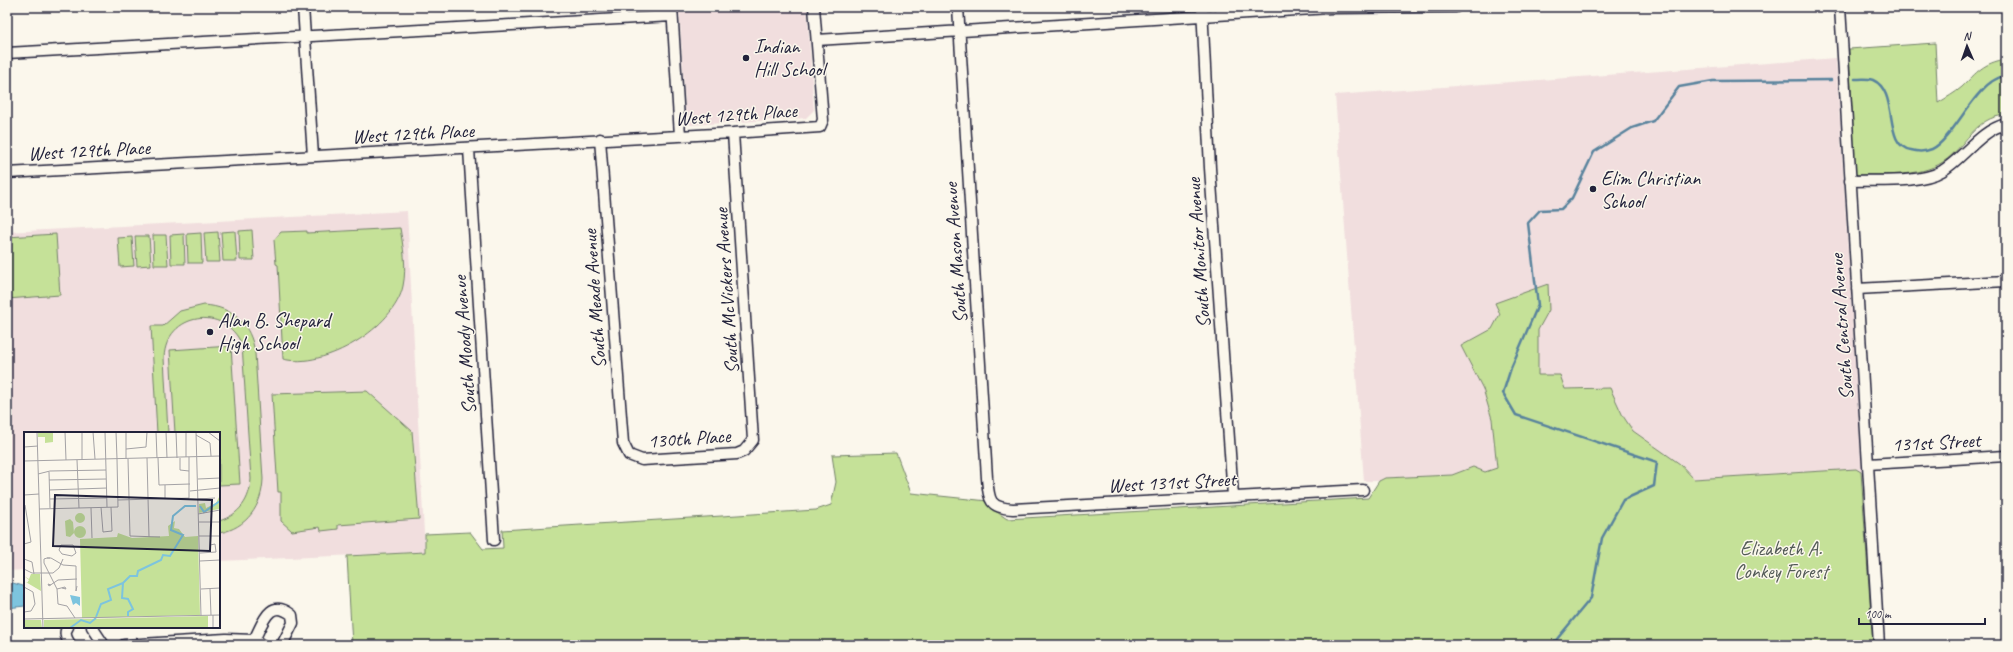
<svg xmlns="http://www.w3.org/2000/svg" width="2013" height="652" font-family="Caveat,sans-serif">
<rect width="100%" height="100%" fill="#fbf7ec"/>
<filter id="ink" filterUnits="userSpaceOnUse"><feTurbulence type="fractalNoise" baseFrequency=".025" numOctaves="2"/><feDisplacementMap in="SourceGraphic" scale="8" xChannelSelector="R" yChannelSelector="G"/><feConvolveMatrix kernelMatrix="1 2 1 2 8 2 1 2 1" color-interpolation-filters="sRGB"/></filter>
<g filter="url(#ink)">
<path fill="#f1dede" d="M679,7h128l7,103 -8,8 -115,7 -5,-5z
M1836,58l26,416 -6,-5 -162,10 -14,-15 -47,-33 -10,-15 -13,-28 -45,1 -27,-14v-45l11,-20 -54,-7 5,11 -8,15 -31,17 22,43 9,30 5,49 -12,4 -12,-5 -21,8 -67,3 -6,3h-15l-29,-386z
M407,211l18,341 -206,9v-128h-194v137l-18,1v-339z"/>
<path fill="#c5e198" stroke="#74826a" d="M1935,43l3,60c8,-5 17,-10 24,-16 15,-15 21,-24 44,-28v56c-32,2 -40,32 -63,47 -25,16 -59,12 -88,13l-6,-126z
M400,228c3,18 7,39 3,58 -8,41 -79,84 -120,73l-5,-94 -2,-1 -2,-24 7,-8 26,-1v2z
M252,230l2,30h-14l-1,-29z
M235,231l2,30h-14l-2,-29z
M218,232l2,30h-14l-2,-29z
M201,233l1,30h-14l-1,-29z
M56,234l4,61 -53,4v-62z
M184,234l1,30h-14l-1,-29z
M153,235h13l2,30h-14z
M135,236h14l2,29 -14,1z
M132,237l2,29 -14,1 -2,-29z
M1548,284l1,26 -11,20v45h22l5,14 45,-1 13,28 10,15 47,33 14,15 162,-10 5,3 12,173h-1521l-5,-89 78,-4v-18l45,-2 13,17 20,-1 -1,-18 314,-20 15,-5 5,-23 -4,-27 64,-2 15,40 77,8 6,9 13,9 361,-21 11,-17 6,-3 67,-3 21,-8 12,5 12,-4 -5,-49 -9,-30 -22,-43 31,-17 8,-15 -5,-11z
M204,305c29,2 47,19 51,48l8,126c-1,27 -16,49 -44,54v-12c20,-6 31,-21 32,-42l-9,-134c-17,-41 -76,-33 -78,13l4,75h-11l-6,-107h12l17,-15z
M231,346l9,138 -21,1v-52h-44l-5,-83z
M367,391l45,40 7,88 -81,6v4l-17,2 -1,-4 -28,4 -11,-10v-29h-3l-6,-98z"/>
<path fill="#7dc4de" stroke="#59839d" d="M13,583l10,3 2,3v17l-18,2v-24z"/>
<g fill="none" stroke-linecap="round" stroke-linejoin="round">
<path stroke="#59839d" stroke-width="2.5" d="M1855,79c5,0 13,-1 18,1 27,12 9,66 38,70 7,2 14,2 21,-1 18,-8 39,-53 58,-66 4,-4 11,-6 16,-8
M1552,645l39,-47 11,-60 21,-38 31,-14 3,-24 -141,-47 -13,-22 8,-25 27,-63 -10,-82 12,-13 21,-1 11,-11 22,-46 38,-24 21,-7 26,-34 34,-6 118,-1"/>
<defs>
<path id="minor" d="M303,7l10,149
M672,7l8,129
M958,7l29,471c2,22 2,30 26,31l350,-19
M1202,7l8,161 23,328
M1840,7l39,638
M817,40l513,-32 126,-1
M7,53l665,-37
M600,139l23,304 6,12 13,5 95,-6 7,-3 9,-11 -20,-307
M469,149l25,391
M7,173l726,-40 87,-6 3,-7 -9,-113
M1850,181c26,-1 70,3 92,-10 23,-14 37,-40 64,-47
M1857,289l149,-8
M1868,464l138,-8
M68,627c-5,6 -1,13 3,18
M92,627l12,18
M254,640c9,-17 15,-43 38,-25l1,8 -11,22
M124,645l102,-6 28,1 8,5"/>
</defs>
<use href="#minor" stroke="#22223b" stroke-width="13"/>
<use href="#minor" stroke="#fbf7ec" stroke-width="10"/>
</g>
</g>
<g fill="#22223b" stroke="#fbf7ec" stroke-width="1.5">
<circle cx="746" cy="58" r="4"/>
<circle cx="1593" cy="189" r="4"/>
<circle cx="210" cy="332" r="4"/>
</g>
<g text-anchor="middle" stroke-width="3" stroke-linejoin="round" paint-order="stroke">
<g font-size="20" fill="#22223b" stroke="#fbf7ec" text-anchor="start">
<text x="754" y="53">Indian<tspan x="754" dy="23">Hill School</tspan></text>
<text x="1601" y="185">Elim Christian<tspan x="1601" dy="23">School</tspan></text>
<text x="218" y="327">Alan B. Shepard<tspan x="218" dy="23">High School</tspan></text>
</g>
<g font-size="20" fill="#22223b" stroke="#fbf7ec">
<text transform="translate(736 114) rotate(-4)" y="7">West 129th Place</text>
<text transform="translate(413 133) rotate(-3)" y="7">West 129th Place</text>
<text transform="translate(89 150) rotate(-3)" y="7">West 129th Place</text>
<text transform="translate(955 253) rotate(-94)" y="7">South Mason Avenue</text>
<text transform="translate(1198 253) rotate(-94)" y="7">South Monitor Avenue</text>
<text transform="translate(726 291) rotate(-94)" y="7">South McVickers Avenue</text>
<text transform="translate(594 299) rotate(-94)" y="7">South Meade Avenue</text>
<text transform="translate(1841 327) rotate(-94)" y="7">South Central Avenue</text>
<text transform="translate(464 345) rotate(-94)" y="7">South Moody Avenue</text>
<text transform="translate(689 438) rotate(-4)" y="7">130th Place</text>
<text transform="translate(1936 442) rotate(-3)" y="7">131st Street</text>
<text transform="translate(1172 482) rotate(-3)" y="7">West 131st Street</text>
</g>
<g font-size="20" fill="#535b57" stroke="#fbf7ec">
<text x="1781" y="555">Elizabeth A.<tspan x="1781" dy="23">Conkey Forest</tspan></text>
</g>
</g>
<g transform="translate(24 432)">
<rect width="196" height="196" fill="#fbf7ec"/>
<path d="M14,0h15v10l-8,1v-6h-7zM196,63l-1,14 -20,4v-9l6,-1 1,5 10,-5zM51 86a5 5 0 1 1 10 0a5 5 0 1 1-10 0ZM46,87l3,3 1,11 -4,4 -4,-1 -1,-15zM151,89l-1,7 5,1 6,8 13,-1 2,79 -118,3 -2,-79 37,-2 1,-4 14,5 37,-2 -1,-10zM50 100a6 6 0 1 1 12 0a6 6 0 1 1-12 0ZM7,142h9l1,17 -17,-10 3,2 2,-3 -5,-4 5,3zM184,184v12h-164v-8zM0,188h17l1,8h-18z" fill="#c5e198"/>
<path d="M46,163l10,2v9l-4,-3 -3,2z" fill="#7dc4de"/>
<path fill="none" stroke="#7dc4de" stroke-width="2" d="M176,74l4,6 16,-11M104,184v-4l5,-3 -5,-10 -6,-1 1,-15 7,-7h7l1,-5 23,-11 2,-5 7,1 13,-21 -12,-5 2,-14 12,-10h11M72,185l5,-13 10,-4 -3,-11 15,-6M46,196l11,-8 9,3 6,-5"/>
<path fill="none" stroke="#a4a2a5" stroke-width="1" d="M13,0l6,196M41,0l1,28M58,0v28M69,0l2,27M81,0l2,75M92,0l1,27M102,0v27M132,0l1,26M142,0l1,26M152,0l1,26M162,0v25M172,0l5,184M184,0l12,9M172,3l14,8 1,13M0,15l14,-1M102,17l20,-2 1,-15M123,26l2,79M134,26l1,27 31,-1M156,26v12l9,1M104,27l2,77 30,1M53,28l2,48M0,29l196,-5M25,40l1,36M14,42l12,-3 56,-1M174,47l22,-1M25,48l57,-1M141,53v14M25,58l58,-2M166,59l30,-3M0,63l15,-1M26,67l57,-1M174,67l17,-1M94,68l71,-2v-41M77,75l2,25 9,-1 -1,-24M67,76l1,30M15,77l79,-2 -1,-48M174,82l22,-4M175,90h21M175,104h21M0,112l7,-2 -6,-37M37,113h12l3,8 -4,3 -10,-2 -3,-4zM176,121l16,-1 -1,-8 -5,1M23,126l-3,1v4l13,26 1,15 9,2 8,12M26,126h-3h4l12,7 13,1v25l1,-5M0,127l8,3 2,12M176,129l20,-1M0,137l8,4h21l6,-5 4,-9M27,153l-3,-1 1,2 9,-6 19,-1M0,155l9,5 2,12 -4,7 -7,1M33,157l8,-2 1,2 -4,-1M177,157l19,-1M186,157l1,26M189,183v13M0,187l196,-4"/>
<path fill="#22223b" fill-opacity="0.15" stroke="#22223b" stroke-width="2" d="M31,63l157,5 -2,51 -157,-5z"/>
<rect width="196" height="196" fill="none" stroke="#22223b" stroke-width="2"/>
</g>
<rect width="2013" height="652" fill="none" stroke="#fbf7ec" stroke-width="24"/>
<rect x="12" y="12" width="1989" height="628" fill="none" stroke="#22223b" stroke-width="1.5" filter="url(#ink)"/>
<g transform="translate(1967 46) rotate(358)" stroke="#fbf7ec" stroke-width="3" paint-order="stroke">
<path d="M0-3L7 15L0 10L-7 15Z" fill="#22223b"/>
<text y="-6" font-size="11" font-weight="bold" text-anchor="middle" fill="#22223b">N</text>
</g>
<path d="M1859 618v6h126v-6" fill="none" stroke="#22223b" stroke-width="2"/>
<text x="1865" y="618" font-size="12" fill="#22223b" stroke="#fbf7ec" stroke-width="3" paint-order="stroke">100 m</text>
</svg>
